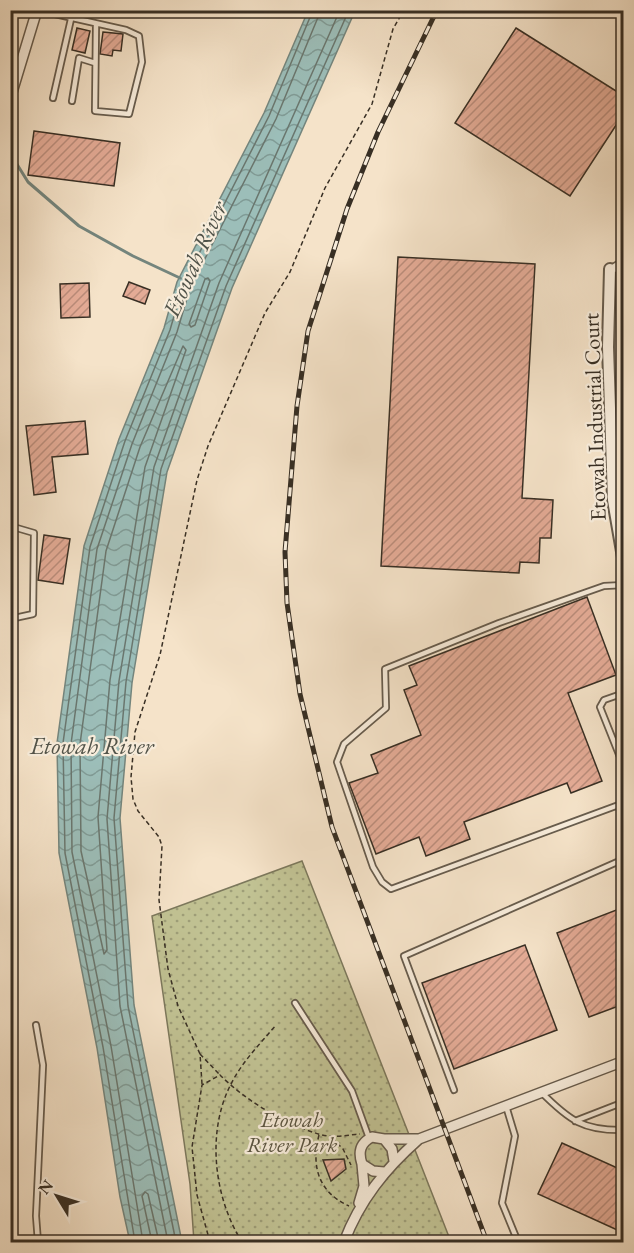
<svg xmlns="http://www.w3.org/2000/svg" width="634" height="1253" font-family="'EB Garamond',serif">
<defs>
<pattern id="park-dots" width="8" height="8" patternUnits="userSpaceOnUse" patternTransform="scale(1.5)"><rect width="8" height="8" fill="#c1c293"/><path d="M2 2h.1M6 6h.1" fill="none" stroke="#9e9e78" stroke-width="1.8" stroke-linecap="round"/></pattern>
<pattern id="water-waves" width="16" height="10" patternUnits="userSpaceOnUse" patternTransform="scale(1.5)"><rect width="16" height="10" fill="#9cbeb9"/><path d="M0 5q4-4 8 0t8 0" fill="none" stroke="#809b96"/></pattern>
<pattern id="building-hatch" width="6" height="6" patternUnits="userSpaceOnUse" patternTransform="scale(1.5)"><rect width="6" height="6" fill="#e4ab96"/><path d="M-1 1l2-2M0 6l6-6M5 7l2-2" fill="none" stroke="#ba8c7a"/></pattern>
</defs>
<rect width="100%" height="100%" fill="#f5e3c9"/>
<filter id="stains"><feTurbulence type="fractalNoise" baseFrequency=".00333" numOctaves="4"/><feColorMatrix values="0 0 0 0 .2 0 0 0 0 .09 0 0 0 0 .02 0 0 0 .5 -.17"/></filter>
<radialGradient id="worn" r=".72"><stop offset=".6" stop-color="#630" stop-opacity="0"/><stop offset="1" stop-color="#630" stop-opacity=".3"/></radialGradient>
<path fill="url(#park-dots)" stroke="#7c785c" stroke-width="1.5" d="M302,861l149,381h-257l-4,-58 -38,-268z"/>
<path fill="url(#water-waves)" stroke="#74857d" stroke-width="1.5" d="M308,11h47l-123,277 -65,184 -35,211 -12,135 14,187 48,237h-52l-10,-45 -23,-149 -38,-195 -2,-110 27,-197 35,-107 45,-111 13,-46 87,-169z"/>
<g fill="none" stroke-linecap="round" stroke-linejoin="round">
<path stroke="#6a766e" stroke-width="1.5" d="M208,278l2,3 -15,44 -4,2 -2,-3 16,-45z
M183,346l3,4 -41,117 -35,213 -12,137 9,133 -3,4 -23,-103 -1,-107 26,-193 34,-104z
M135,1242l-32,-195 -38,-194 -2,-110 27,-196 35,-106 45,-111 13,-45 86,-169 44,-106
M143,1242l-32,-196 -39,-194 -1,-108 26,-195 35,-105 45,-112 13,-44 86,-169 45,-109
M152,1242l-10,-46 3,-4 3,2 11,48
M168,1242l-48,-236 -13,-187 12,-138 35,-214 65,-184 121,-273
M176,1242l-48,-236 -14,-188 12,-136 35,-213 65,-183 123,-276"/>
<path stroke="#74857d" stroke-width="3" d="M10,153l18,29 51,44 54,30 47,22"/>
</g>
<path fill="url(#building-hatch)" stroke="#382f24" stroke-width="1.5" d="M77,28l13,3 -5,22 -13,-3z
M516,28l108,68v17l-54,83 -115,-73z
M103,32l20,2 -2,17 -8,-1 -1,6 -12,-2z
M34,131l86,12 -6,43 -86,-11z
M398,257l137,7 -13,234 31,2 -2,38h-11l-1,25 -19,-1 -1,11 -138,-7z
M129,282l21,8 -5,14 -22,-8z
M89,283l1,34 -29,1 -1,-34z
M85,421l3,33 -36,3 4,35 -22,3 -8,-69z
M44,535l26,4 -7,45 -25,-4z
M587,597l29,78 -48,18 34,88 -31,12 -4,-10 -103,39 6,17 -44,17 -7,-19 -43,17 -27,-71 29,-10 -7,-18 50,-20 -17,-45 13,-5 -8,-19z
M624,907v97l-35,13 -32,-84z
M525,945l32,85 -103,39 -32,-86z
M562,1143l62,28v62l-86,-39z
M344,1159l2,10 -15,12 -8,-21z"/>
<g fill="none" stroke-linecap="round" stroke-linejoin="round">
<defs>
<path id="service" d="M37,10l89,20 13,6 3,26 -13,52 -34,-3 1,-86
M53,98l18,-79
M72,101l7,-43 16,5
M610,269l14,-9
M610,269l14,1
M611,464l13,-2
M10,526l24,7 -1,81 -23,5
M624,585l-20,1 -105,37 -114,46 1,39 -42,36 -7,18 36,105 9,15 9,7 233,-86
M624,693l-20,7 -4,7 24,60
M295,1003l57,88 17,47
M36,1025l7,40 -7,151 2,26
M454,1090l-50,-134 220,-97
M541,1092c28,28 42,39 83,38
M506,1106l9,30 -13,67 16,39
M575,1121l49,-19"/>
<path id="minor" d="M10,99l27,-89
M384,1139h35l205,-78
M384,1172l-11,-1 -11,-7c-4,-12 -2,-21 10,-27l12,2 8,10 2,12
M359,1203l5,-17 -2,-22
M344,1242c16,-42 41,-73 75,-103"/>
<path id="tertiary" d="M610,269l-2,78 5,153 11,63"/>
</defs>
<use href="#service" stroke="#675c4d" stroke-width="8"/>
<use href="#minor" stroke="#675c4d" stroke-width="12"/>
<use href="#tertiary" stroke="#675c4d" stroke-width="14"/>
<path stroke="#382f24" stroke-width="1.5" stroke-dasharray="4.5 3" stroke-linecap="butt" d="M200,1054l-22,-48 -10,-37 -9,-69 3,-54 -3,-9 -21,-26 -5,-12 -2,-22 4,-45 25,-77 37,-175 11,-34 57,-133 25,-41 35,-84 47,-84 21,-75 11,-19
M202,1084l-2,-30 19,20
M319,1135c-8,31 -1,57 30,71
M332,1138l11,11 8,16
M210,1242l-13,-47 -5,-48 10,-62 18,-10c26,26 66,50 102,60 12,3 25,0 38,-1
M242,1242c-28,-44 -36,-110 -11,-158 11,-22 29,-40 45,-59"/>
<use href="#service" stroke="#f8eddc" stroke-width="4.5"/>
<use href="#minor" stroke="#f8eddc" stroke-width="9"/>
<use href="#tertiary" stroke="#f8eddc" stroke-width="10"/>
<defs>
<path id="rail" d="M437,10l-59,122 -31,77 -39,122 -11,75 -12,146 2,51 13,91 32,133 155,415"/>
</defs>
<use href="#rail" stroke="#382f24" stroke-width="5"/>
<use href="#rail" stroke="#f8eddc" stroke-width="3" stroke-dasharray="9" stroke-linecap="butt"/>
</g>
<g text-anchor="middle" stroke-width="4.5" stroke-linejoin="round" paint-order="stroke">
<g font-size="22" fill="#382f24" stroke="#f8eddc">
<text transform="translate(594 417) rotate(-92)" y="8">Etowah Industrial Court</text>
</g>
<g font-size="22" font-style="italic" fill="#5a5440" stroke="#f8eddc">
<text x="292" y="1127">Etowah<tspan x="292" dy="25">River Park</tspan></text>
</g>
<g font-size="24" font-style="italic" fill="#515349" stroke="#f8eddc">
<text transform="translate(195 259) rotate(-66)" y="8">Etowah River</text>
<text x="92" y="754">Etowah River</text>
</g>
</g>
<rect width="634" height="1253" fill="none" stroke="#f5e3c9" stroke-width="36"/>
<rect x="12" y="12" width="610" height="1229" fill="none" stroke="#382f24" stroke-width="3"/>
<rect x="18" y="18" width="598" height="1217" fill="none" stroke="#382f24" stroke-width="1.5"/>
<g transform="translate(57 1196) rotate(308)" stroke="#f8eddc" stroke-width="4.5" paint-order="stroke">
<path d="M0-4.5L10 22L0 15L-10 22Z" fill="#382f24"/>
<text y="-9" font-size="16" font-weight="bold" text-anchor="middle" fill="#382f24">N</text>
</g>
<rect width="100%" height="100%" filter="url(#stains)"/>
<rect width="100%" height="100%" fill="url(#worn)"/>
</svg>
